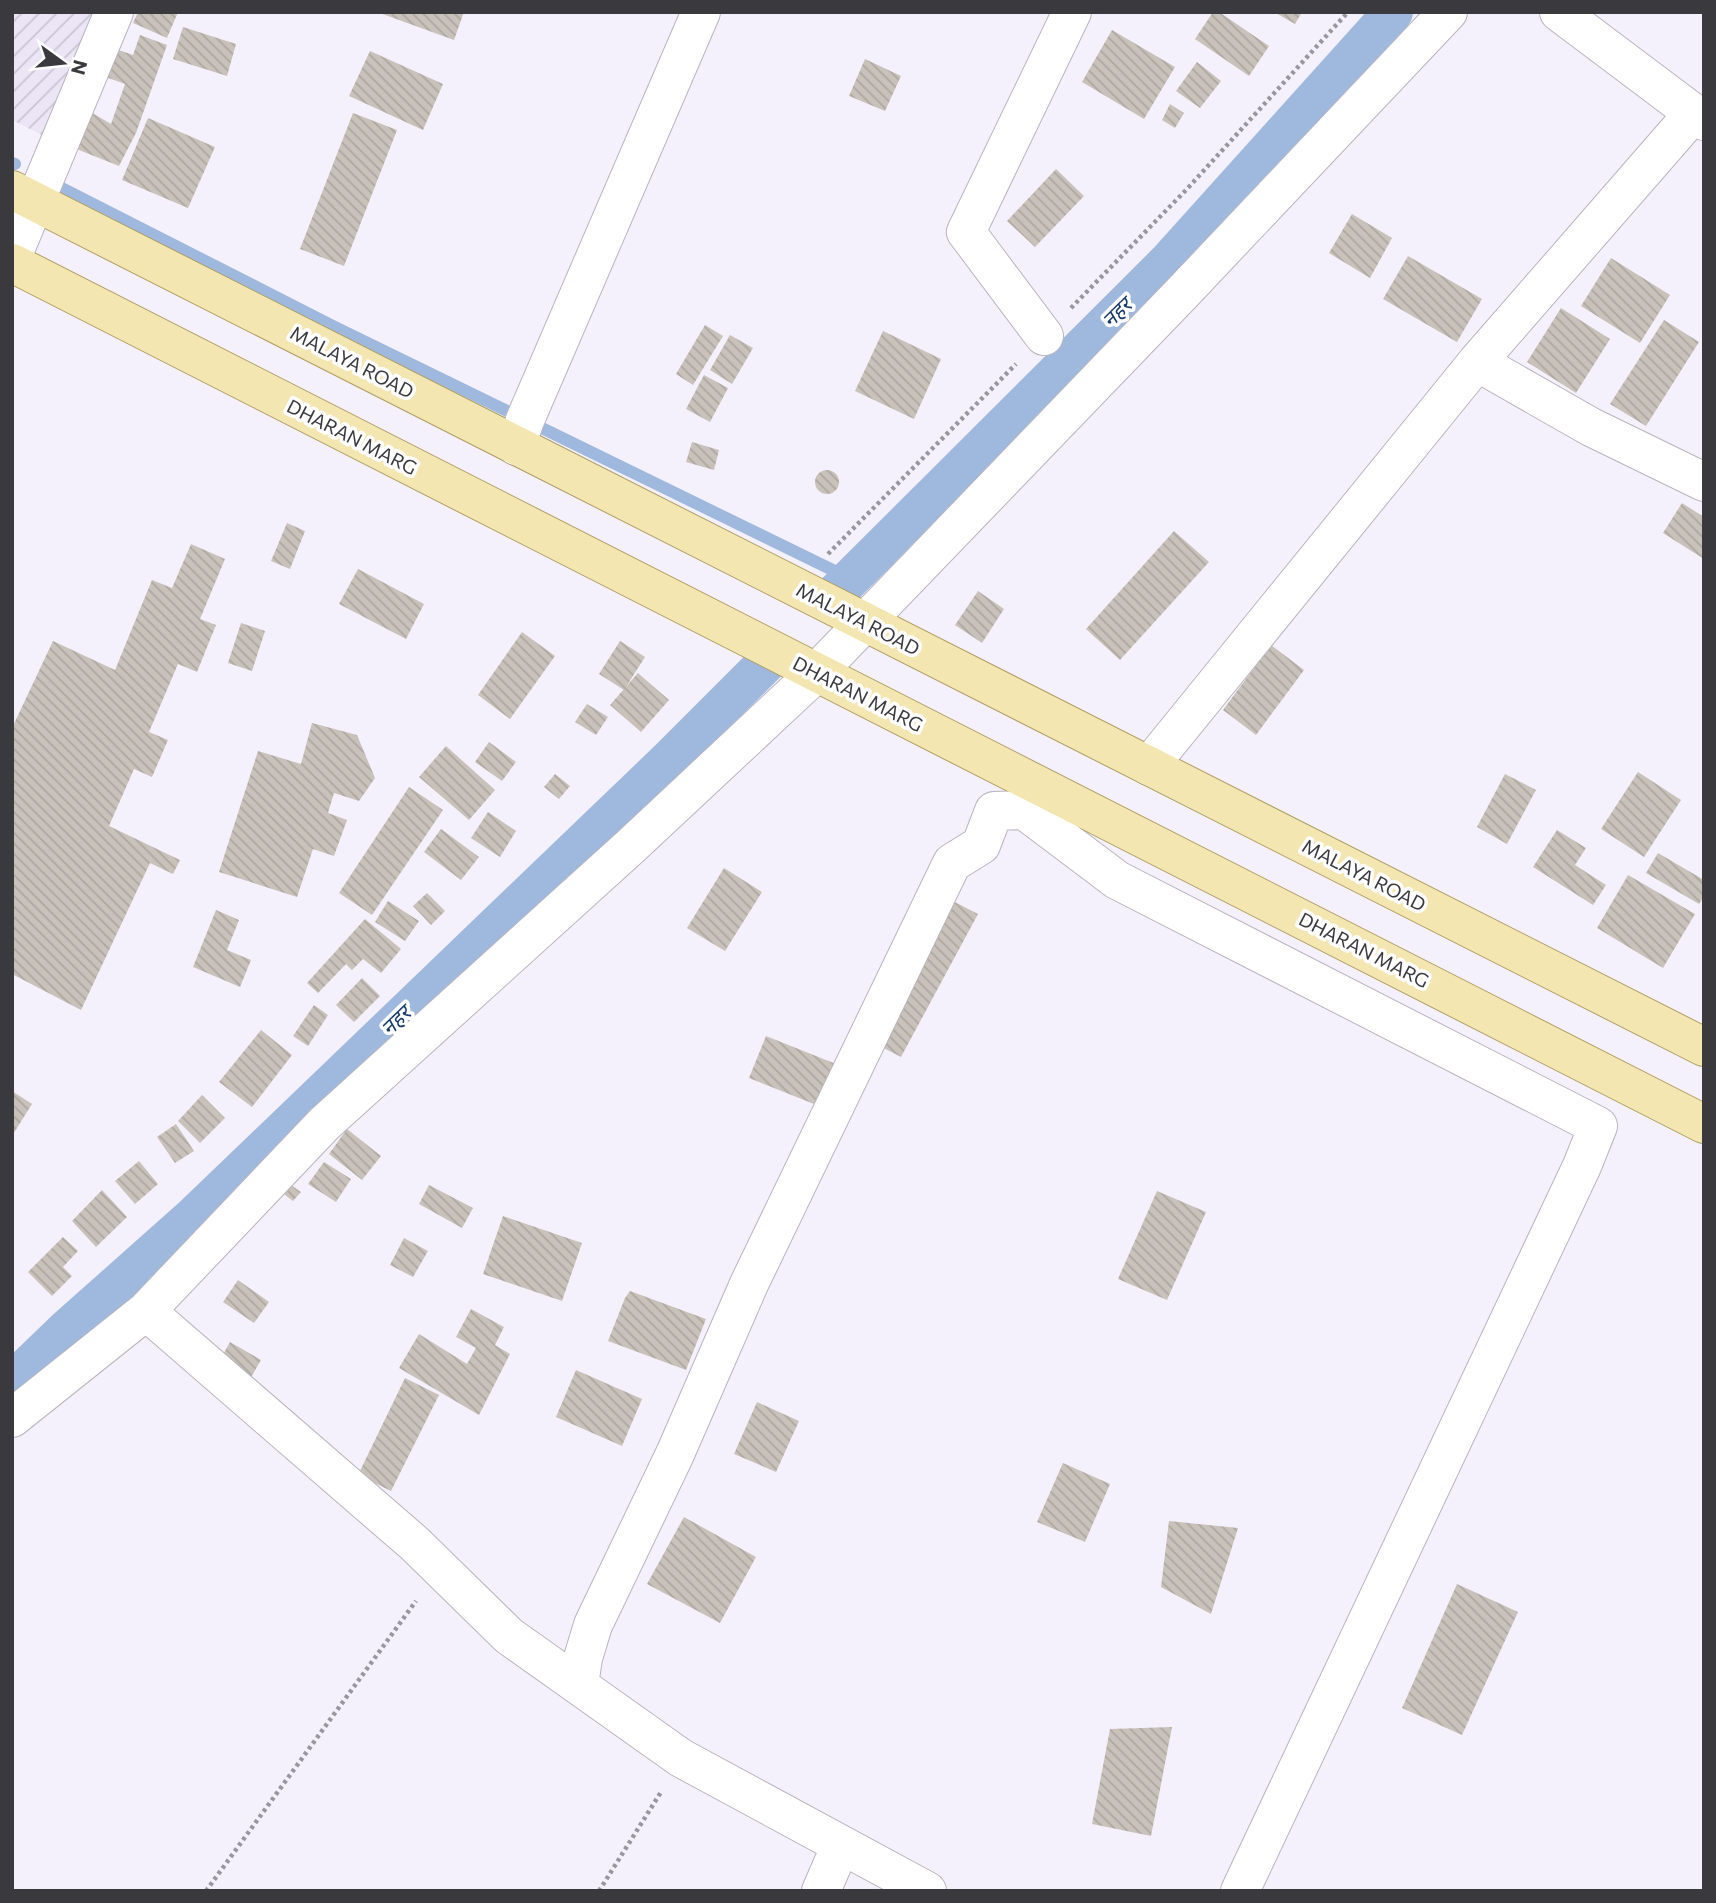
<svg xmlns="http://www.w3.org/2000/svg" width="1716" height="1903" font-family="Commissioner,'Noto Sans Devanagari',sans-serif">
<defs>
<pattern id="industrial-furrows" width="10" height="10" patternUnits="userSpaceOnUse" patternTransform="scale(1.75)"><rect width="10" height="10" fill="#ebe5f6"/><path d="M-1 1l2-2M0 10L10 0M9 11l2-2" fill="none" stroke="#cac5d4"/></pattern>
<pattern id="building-back-hatch" width="6" height="6" patternUnits="userSpaceOnUse" patternTransform="scale(1.75)"><rect width="6" height="6" fill="#c9c2ba"/><path d="M-1 5l2 2M0 0l6 6M5-1l2 2" fill="none" stroke="#ada7a1"/></pattern>
</defs>
<rect width="100%" height="100%" fill="#f5f1fc"/>
<path fill="url(#industrial-furrows)" d="M12,12h94l-48,131 -46,-23z"/>
<g fill="none" stroke-linecap="round" stroke-linejoin="round">
<path stroke="#9fb9de" stroke-width="12" d="M12,163l3,1
M50,182l281,143 520,254"/>
<path stroke="#9fb9de" stroke-width="40" d="M828,601l341,-340 224,-249
M12,1382l55,-53 126,-112 478,-459 105,-105"/>
</g>
<path fill="url(#building-back-hatch)" d="M138,12h40l-11,26 -34,-15z
M377,12h87l-10,28z
M1213,12h6l50,34 -20,30 -54,-37z
M1274,12h28l-7,12z
M183,27l53,17 -9,32 -54,-17z
M1112,30l63,37 -31,52 -62,-37z
M140,35l27,10 -31,88 -17,33 -45,-18 15,-37 22,13 14,-40 -22,-8 10,-28 20,7z
M370,51l73,33 -20,46 -74,-34z
M865,59l36,17 -16,35 -36,-15z
M1197,62l24,19 -21,27 -24,-17z
M1170,104l14,9 -9,15 -13,-8z
M353,113l44,17 -53,136 -44,-17z
M148,118l67,29 -27,61 -66,-28z
M1056,169l28,27 -49,51 -28,-26z
M1352,214l40,24 -22,40 -41,-25z
M1408,256l74,43 -25,43 -74,-43z
M1611,258l59,37 -30,48 -59,-37z
M1561,308l49,31 -34,54 -49,-31z
M1664,320l35,22 -53,84 -36,-22z
M705,325l18,11 -30,49 -17,-11z
M883,331l58,28 -27,60 -59,-28z
M730,335l23,13 -21,36 -22,-14z
M704,375l24,13 -18,34 -24,-13z
M692,442l27,8 -5,20 -28,-8z
M815 482a12 12 0 1 1 24 0a12 12 0 1 1-24 0Z
M1682,503l22,14v42l-41,-26z
M287,523l18,8 -15,38 -19,-8z
M1174,531l35,31 -89,98 -34,-31z
M191,544l34,15 -25,60 16,6 -19,47 -19,-8 -29,68 19,8 -16,37 -18,-8 -25,57 71,34 -7,14 -23,-11 -69,147 -69,-36v-246l41,-87 62,29 37,-90 20,8z
M358,569l66,35 -18,35 -67,-35z
M978,591l26,18 -22,34 -27,-18z
M241,623l24,8 -13,40 -24,-8z
M522,632l33,24 -45,63 -32,-24z
M620,641l25,16 -21,33 -25,-16z
M1271,645l33,25 -48,65 -33,-25z
M638,673l31,27 -28,32 -31,-27z
M587,704l21,13 -12,18 -21,-13z
M312,723l45,12 18,43 -16,23 -25,-8 -6,20 19,7 -13,36 -21,-7 -16,48 -78,-25 39,-121 43,13z
M489,742l27,20 -14,19 -27,-19z
M446,746l49,44 -26,30 -50,-43z
M1638,772l43,28 -37,57 -43,-28z
M555,774l15,12 -11,13 -15,-12z
M1505,774l31,16 -29,54 -30,-17z
M409,787l34,23 -71,105 -33,-22z
M488,812l28,19 -16,26 -29,-19z
M441,829l38,28 -18,23 -37,-28z
M1557,830l29,18 -11,17 31,20 -13,20 -60,-38z
M1658,853l46,27v16l-5,8 -53,-31z
M724,868l38,24 -37,59 -38,-23z
M1628,875l67,39 -32,54 -66,-40z
M427,893l18,18 -14,14 -18,-19z
M943,896l35,18 -77,143 -25,-13z
M388,901l31,20 -14,20 -30,-19z
M216,910l23,10 -12,30 24,10 -11,27 -47,-20z
M365,919l36,30 -20,24 -18,-14 -11,11 -6,-6 -28,29 -11,-10z
M362,978l18,18 -26,26 -18,-17z
M314,1005l14,10 -20,31 -15,-10z
M261,1030l31,25 -40,52 -33,-25z
M766,1036l70,28 -17,42 -70,-28z
M12,1091l20,13 -20,32z
M202,1095l23,23 -25,25 -22,-22z
M176,1124l18,27 -19,12 -18,-26z
M347,1129l34,27 -19,24 -33,-26z
M139,1161l19,23 -23,20 -20,-23z
M324,1162l27,17 -15,23 -28,-18z
M291,1185l10,7 -8,9 -9,-7z
M429,1185l44,23 -11,20 -43,-24z
M102,1190l25,27 -31,30 -24,-26z
M1157,1191l49,21 -39,88 -49,-21z
M503,1216l79,27 -20,58 -79,-27z
M63,1237l15,14 -15,16 9,9 -20,20 -24,-24z
M404,1238l24,13 -15,26 -23,-12z
M238,1280l31,22 -15,21 -31,-21z
M630,1291l76,28 -20,51 -78,-29 17,-43z
M471,1309l33,18 -9,18 15,9 -31,61 -80,-47 20,-34 48,30 9,-16 -20,-11z
M230,1342l31,18 -11,19 -31,-17z
M576,1370l66,29 -20,47 -66,-29z
M405,1378l34,17 -48,96 -33,-16z
M757,1402l42,19 -23,51 -42,-18z
M1063,1463l47,21 -25,58 -48,-20z
M684,1517l72,40 -36,66 -73,-39z
M1169,1521l69,7 -27,86 -50,-27z
M1457,1584l61,28 -56,123 -60,-27z
M1172,1727l-21,109 -59,-12 18,-95z"/>
<g fill="none" stroke-linecap="round" stroke-linejoin="round">
<defs>
<path id="street" d="M1559,12l145,109
M12,257l102,-245
M1044,336l-78,-104 106,-220
M1477,362l114,65 113,55
M516,446l9,-26 176,-408
M1149,766l328,-404 216,-248
M146,1311l269,233 94,92 172,122 246,133
M12,1418l134,-107 178,-187 307,-278 185,-173
M579,1685l4,-27 10,-33 82,-171 74,-170 203,-421 29,-18 13,-34 30,-1 93,70 481,246 -16,40 -342,725
M821,1891l20,-46"/>
<path id="secondary" d="M816,673l368,-382 264,-279"/>
<path id="primary" d="M12,190l1692,857
M12,263l1692,861"/>
</defs>
<use href="#street" stroke="#b9b5bf" stroke-width="40"/>
<use href="#secondary" stroke="#b9b5bf" stroke-width="40"/>
<use href="#primary" stroke="#ae9e65" stroke-width="40"/>
<path stroke="#99979e" stroke-width="4.5" stroke-dasharray="3.5 3.5" stroke-linecap="butt" d="M1071,308l116,-119 161,-177
M828,554l188,-190
M206,1891l210,-290
M599,1891l62,-99"/>
<use href="#street" stroke="#fff" stroke-width="38"/>
<use href="#secondary" stroke="#fff" stroke-width="38"/>
<use href="#primary" stroke="#f4e6b0" stroke-width="38"/>
</g>
<g text-anchor="middle" stroke-width="7" stroke-linejoin="round" paint-order="stroke">
<g font-size="19" fill="#3a393d" stroke="#fff">
<text transform="translate(352 362) rotate(27)" y="7">MALAYA ROAD</text>
<text transform="translate(352 437) rotate(27)" y="7">DHARAN MARG</text>
<text transform="translate(858 619) rotate(27)" y="7">MALAYA ROAD</text>
<text transform="translate(858 694) rotate(27)" y="7">DHARAN MARG</text>
<text transform="translate(1364 875) rotate(27)" y="7">MALAYA ROAD</text>
<text transform="translate(1364 950) rotate(27)" y="7">DHARAN MARG</text>
</g>
<g font-size="21" font-style="italic" fill="#183a69" stroke="#fff">
<text transform="translate(1117 313) rotate(-45)" y="7">नहर</text>
<text transform="translate(396 1021) rotate(-44)" y="7">नहर</text>
</g>
</g>
<rect width="1716" height="1903" fill="none" stroke="#3a393d" stroke-width="28"/>
<g transform="translate(63 63) rotate(105)" stroke="#ffffff" stroke-width="5" paint-order="stroke">
<path d="M0-5L12 26L0 18L-12 26Z" fill="#3a393d"/>
<text y="-10" font-size="19" font-weight="bold" text-anchor="middle" fill="#3a393d">N</text>
</g>
</svg>
